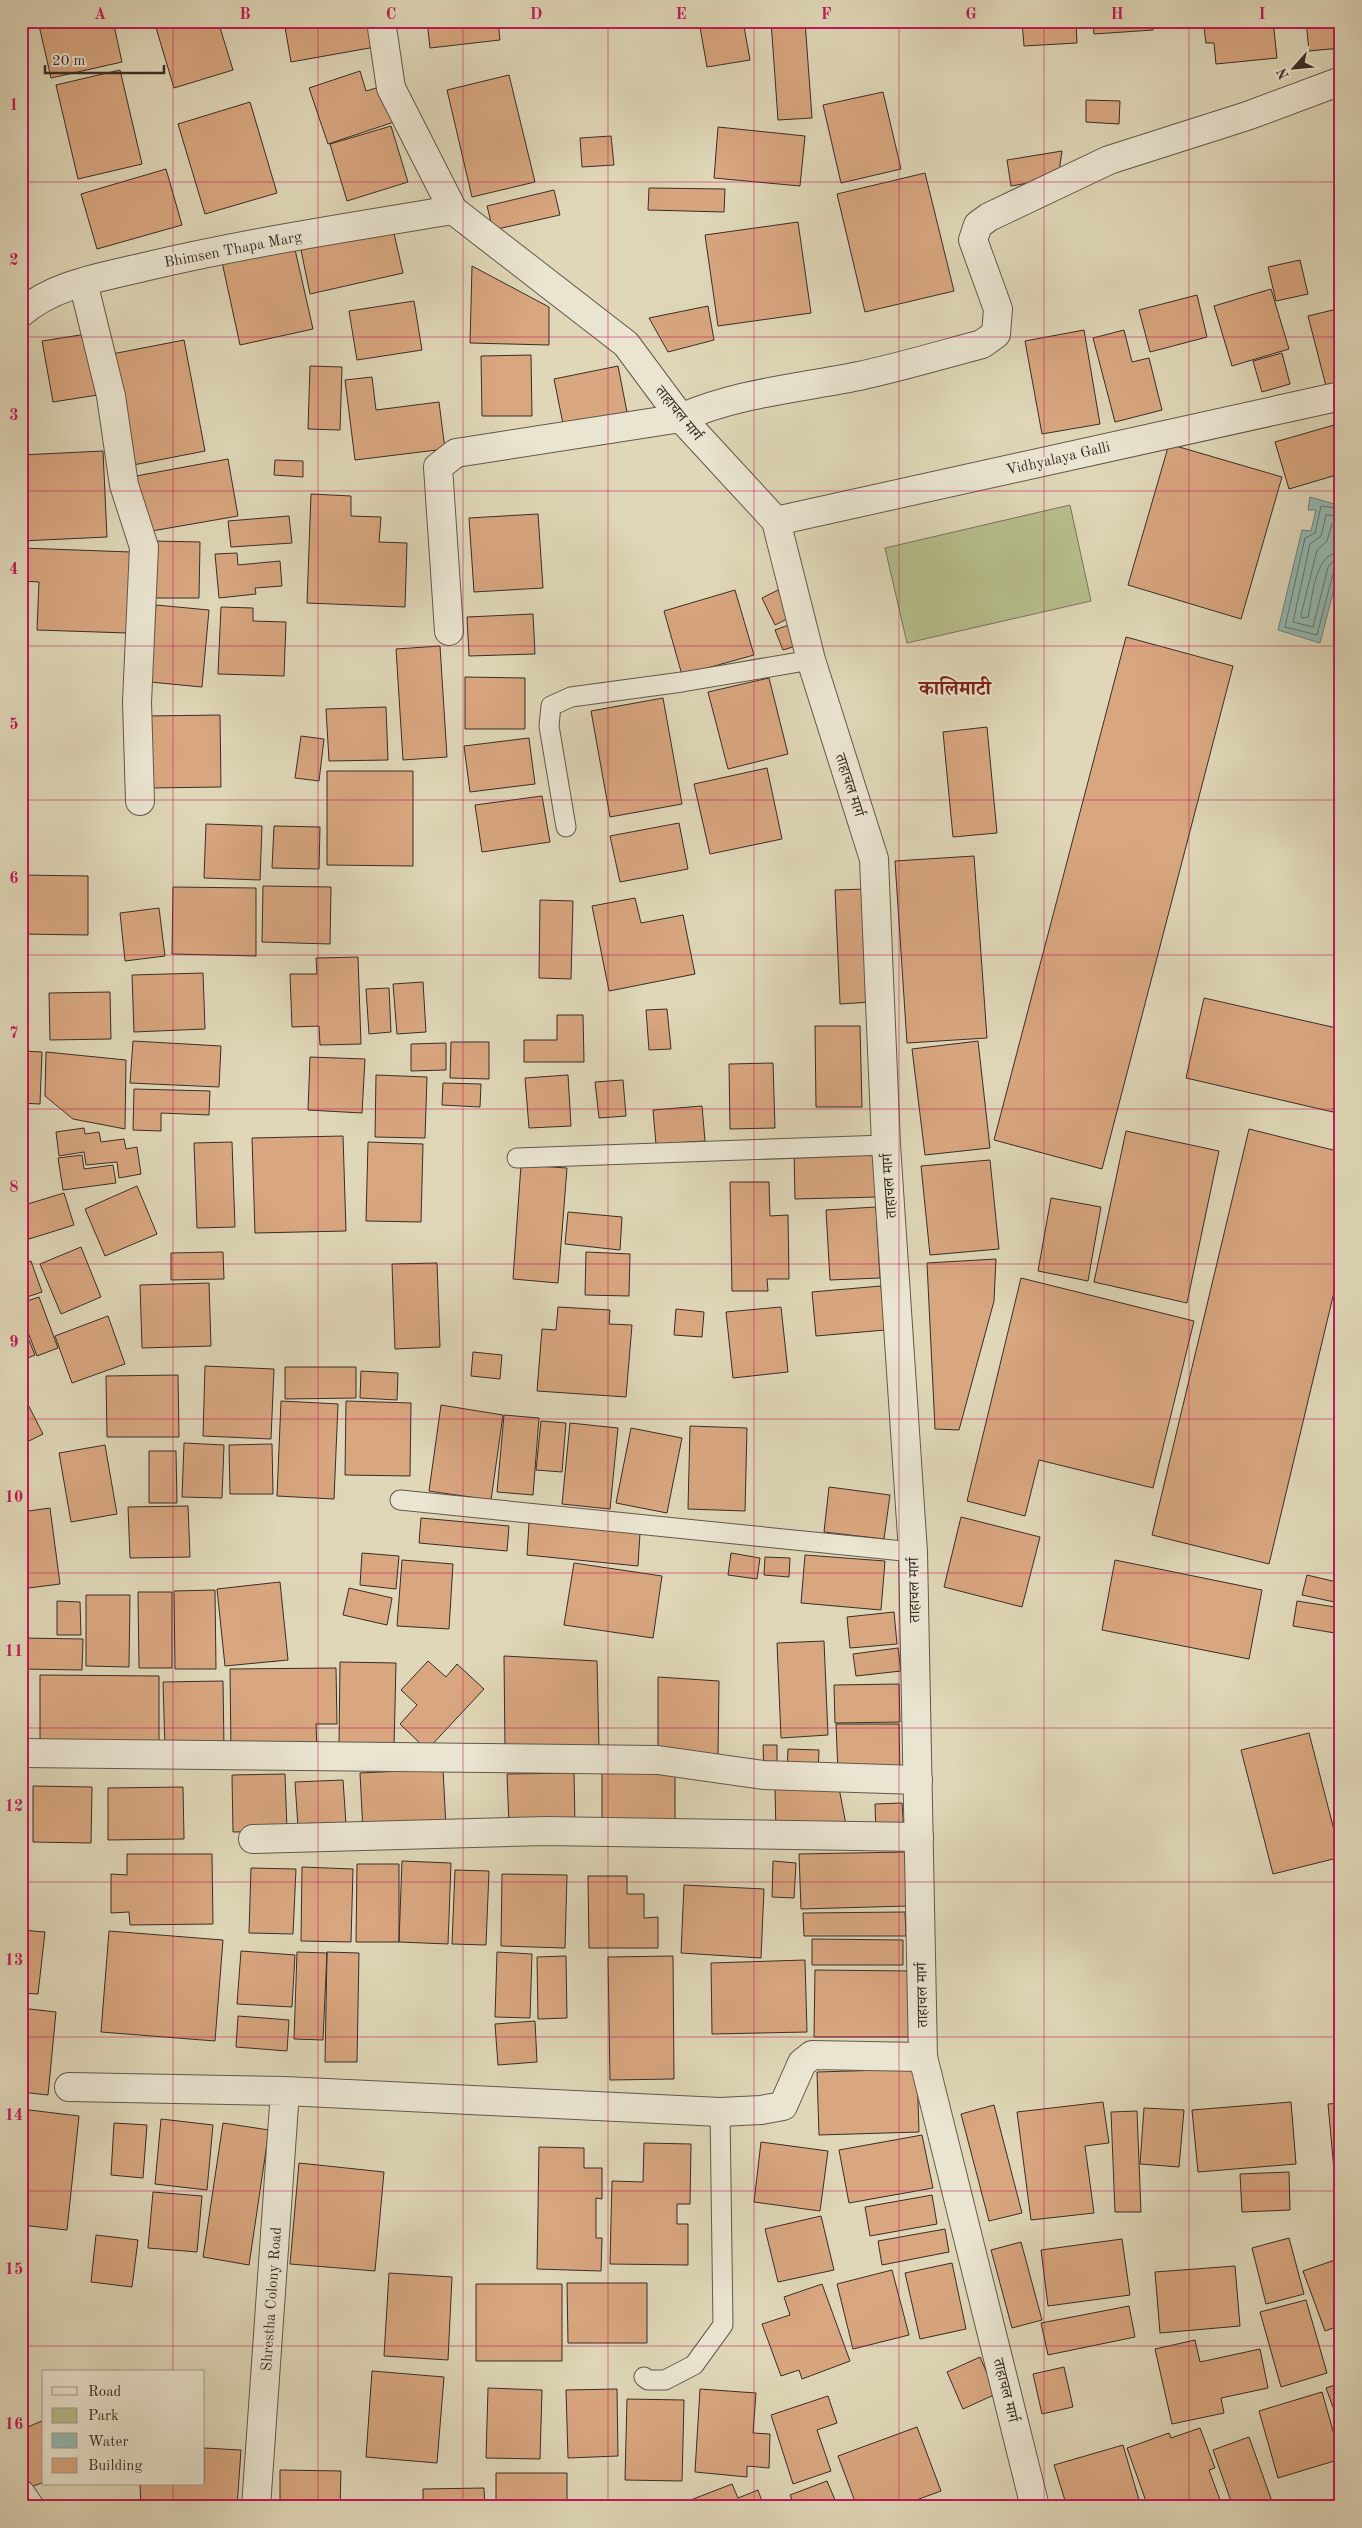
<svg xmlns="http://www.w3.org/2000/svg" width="1362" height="2528" font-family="'Old Standard TT','Noto Serif Devanagari',serif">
<rect width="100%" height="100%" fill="#dfd7b8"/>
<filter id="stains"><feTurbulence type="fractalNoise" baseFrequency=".004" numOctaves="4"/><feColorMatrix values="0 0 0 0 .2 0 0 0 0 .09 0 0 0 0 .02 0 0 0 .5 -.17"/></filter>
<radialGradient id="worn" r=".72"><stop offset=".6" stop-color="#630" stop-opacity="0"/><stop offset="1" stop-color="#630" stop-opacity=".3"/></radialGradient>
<path fill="#b6bd8c" stroke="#78755a" d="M1070,505l21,96 -184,42 -22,-95z"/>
<path fill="#93b9b1" stroke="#6f817a" d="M1310,497l28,8 3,-4v69h-2l-19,73 -42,-13 24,-100 9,1 5,-21h-8z"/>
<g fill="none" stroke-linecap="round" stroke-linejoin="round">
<path stroke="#66736c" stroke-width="1" d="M1341,509l-20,-3 -6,27 -10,5 -20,89 32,8 17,-65 7,-5
M1341,516l-15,-1 -5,21 -11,8 -17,78 20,5 15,-60 5,-6 8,-2
M1341,523l-9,1 -5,17 -10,9 -16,65 1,3 6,-1c5,-20 6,-65 33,-65"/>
</g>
<path fill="#d8a67f" stroke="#3a2d27" d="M38,21h75l9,41 -71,16z
M154,21h64l15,49 -59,18z
M284,21h86l5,26 -84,15z
M427,21h71l2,19 -70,8z
M734,21h9l7,39 -43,7 -7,-40z
M771,21h34l7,97 -34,2z
M1022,21h54l1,22 -53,3z
M1093,21h60v9l-59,4z
M1203,21h70l4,37 -61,6 -2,-21h-8z
M1306,21h35v27l-32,3z
M120,70l22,94 -64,15 -22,-94z
M360,71l6,20 20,-6 11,36 -69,23 -19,-56z
M509,75l26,107 -63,15 -25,-107z
M883,92l18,77 -60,14 -18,-78z
M1086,100l34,1 -1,23 -33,-2z
M250,102l27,91 -72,21 -27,-90z
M391,126l17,56 -61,19 -17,-57z
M718,127l87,9 -5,50 -86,-8z
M611,136l3,29 -32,2 -2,-29z
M1062,151l-4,27 -47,8 -4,-26z
M166,169l16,56 -85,24 -16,-55z
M925,173l29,118 -89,21 -28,-118z
M649,188l76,1 -1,23 -76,-2z
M554,190l6,25 -67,15 -6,-24z
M21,200l5,30h-5z
M798,222l13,91 -93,13 -13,-91z
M393,229l10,44 -93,21 -9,-44z
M294,245l19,84 -73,16 -18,-83z
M1300,260l8,34 -32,7 -8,-34z
M472,266l77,41v38l-79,-2z
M1271,289l18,60 -57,17 -18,-60z
M1197,295l10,42 -57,15 -11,-42z
M414,301l8,49 -65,10 -8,-49z
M708,306l6,34 -46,12 -19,-34z
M1341,308v79l-14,3 -19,-74z
M1084,330l16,94 -58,10 -17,-93z
M1124,330l8,32 17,-4 13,52 -47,12 -22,-84z
M93,333l11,61 -51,8 -11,-61z
M184,340l21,111 -72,14 -21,-111z
M1282,353l8,31 -28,8 -9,-31z
M531,355l1,61h-50l-1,-60z
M310,366l32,1 -2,63 -32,-1z
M618,366l9,46 -64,12 -9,-45z
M372,377l4,33 63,-8 6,47 -90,11 -10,-80z
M1341,423v68l-3,1 -5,-16 -44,13 -14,-47z
M1169,444l113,33 -41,142 -113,-34z
M103,451l4,86 -86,4v-86z
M228,459l10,57 -92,16 -10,-56z
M275,460l28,1v16l-29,-2z
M311,494l40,2v20l30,1 -2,25 28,1 -2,64 -98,-4z
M538,514l5,74 -69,4 -5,-74z
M289,516l3,27 -61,4 -3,-26z
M153,541l47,1 -1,56h-47z
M21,548l110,4 -3,81 -91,-3 2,-48 -18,-1z
M237,553l1,12 42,-4 2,25 -27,2 1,6 -37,4 -4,-44z
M735,590l19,65 -72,20 -18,-64z
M778,590l13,27 -16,8 -13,-27z
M156,605l53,5 -7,77 -52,-5z
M221,607l32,1v13l33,1 -2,54 -66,-2z
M533,614l2,40 -66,2 -2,-39z
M794,623l8,21 -19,6 -8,-20z
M1126,637l107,29 -131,503 -108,-29z
M440,646l7,111 -44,3 -7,-111z
M465,677l60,1v51h-60z
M769,678l19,76 -60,15 -20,-77z
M663,698l19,106 -72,13 -19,-106z
M386,707l2,53 -59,1 -3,-52z
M220,715l1,72 -71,1 -2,-72z
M987,727l10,106 -44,4 -10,-105z
M301,736l23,3 -5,42 -24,-3z
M529,738l6,46 -65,8 -6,-46z
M767,768l15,71 -72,15 -16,-70z
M327,771h86v95l-86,-1z
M542,796l8,46 -68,10 -7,-47z
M679,823l9,46 -68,13 -10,-46z
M206,824l56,2 -2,54 -56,-2z
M274,826l46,1 -1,42 -47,-1z
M974,856l13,182 -80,5 -12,-182z
M21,875l67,1v59l-67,-1z
M263,886l68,1 -1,57 -68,-2z
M173,887l83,1v68l-84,-2z
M866,889l5,113 -31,2 -5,-114z
M635,898l6,25 42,-8 12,59 -86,17 -17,-85z
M540,900l33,1 -2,78 -32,-1z
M159,908l6,48 -40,5 -5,-48z
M358,957l3,87 -41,1 -1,-19 -27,1 -2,-53h27l-1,-16z
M203,973l2,56 -71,3 -2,-57z
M423,982l3,50 -29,2 -4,-50z
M389,988l2,44 -22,2 -3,-45z
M110,992l1,47 -61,1 -1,-47z
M1204,998l137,31v51l-8,32 -147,-34z
M667,1009l4,40 -22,1 -3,-40z
M557,1015h26l1,47h-60v-22h33z
M815,1026h45l2,81h-46z
M133,1041l88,5 -2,41 -89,-4z
M978,1041l12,107 -65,7 -13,-106z
M451,1042h38v37l-39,-1z
M446,1043v27l-35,1v-27z
M21,1051l21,1 -2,52 -19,-1z
M46,1052l80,8 -1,69 -52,-10 -28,-23z
M310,1057l55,2 -3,54 -54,-3z
M773,1063l2,65 -45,1 -1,-65z
M376,1075l51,2 -2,61 -50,-1z
M568,1075l3,51 -42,2 -4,-50z
M623,1080l3,36 -27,2 -4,-36z
M443,1083l38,1 -1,23 -38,-2z
M134,1089l76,2 -1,24 -48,-2v18l-28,-1z
M702,1106l3,35 -49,3 -3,-34z
M84,1128l1,6 14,-2 2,10 23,-3 2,10 11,-2 4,27 -22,4 -2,-16 -31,3 -2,-13 -25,4 -3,-24z
M1249,1129l92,23v111l-72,301 -117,-29z
M1126,1131l93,20 -32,152 -93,-21z
M343,1136l3,95 -91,2 -3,-95z
M232,1142l3,85 -38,1 -3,-85z
M368,1142l55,2 -2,78 -55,-1z
M877,1150l1,47 -83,2 -1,-48z
M82,1155l2,14 29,-4 3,18 -53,7 -5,-32z
M990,1160l9,89 -69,6 -9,-89z
M521,1165l46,3 -9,115 -45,-4z
M730,1182h39l1,34 18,-1 1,64h-22l1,12h-36z
M137,1186l20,48 -52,22 -20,-47z
M64,1193l10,32 -45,14 -8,-33z
M1051,1198l50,9 -13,74 -50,-10z
M876,1207l4,71 -50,2 -4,-70z
M568,1212l54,5 -2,33 -55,-6z
M81,1247l20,50 -40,17 -21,-50z
M223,1252l1,27 -53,1v-27z
M586,1252l44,2 -1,42 -44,-1z
M996,1259l-2,42 -35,129 -24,-1 -8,-166z
M31,1261l11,31 -21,7v-35z
M437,1263l3,84 -45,2 -3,-85z
M1021,1278l173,43 -41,167 -114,-28 -14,56 -58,-15z
M209,1283l2,63 -69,2 -2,-63z
M881,1286l4,44 -69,6 -4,-44z
M39,1297l19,51 -21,8 -16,-42v-11z
M558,1307l52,3 -1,14 23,1 -6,72 -89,-6 5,-62 14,1z
M781,1307l7,65 -55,6 -7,-66z
M676,1309l28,3 -2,25 -28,-2z
M108,1316l17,48 -53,19 -17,-47z
M21,1321l14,34 -14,6z
M473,1352l29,3 -2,24 -29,-3z
M205,1366l69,3 -3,70 -68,-3z
M285,1367h71v31l-71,1z
M361,1371l37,2 -1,27 -37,-2z
M178,1375l1,62h-72l-1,-61z
M21,1391l22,43 -22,11z
M281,1401l57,3 -4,95 -57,-3z
M346,1401l65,2 -1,73 -65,-1z
M441,1405l62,10 -12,85 -62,-9z
M504,1415l35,3 -6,77 -36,-3z
M541,1421l25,2 -4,49 -26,-2z
M570,1423l48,5 -8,81 -48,-5z
M690,1426l57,2 -2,83 -57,-2z
M631,1428l51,10 -15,75 -51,-10z
M184,1443l40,2 -2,53 -40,-1z
M272,1444l1,50h-43l-1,-49z
M105,1445l12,69 -46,8 -12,-69z
M149,1451h27l1,52h-28z
M829,1487l61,8 -6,44 -60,-7z
M188,1506l2,51 -60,1 -2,-51z
M50,1508l10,76 -39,5v-77z
M961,1517l79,20 -18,70 -78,-20z
M421,1518l88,8 -2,25 -88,-8z
M529,1523l111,10 -2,33 -111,-11z
M362,1553l37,3 -3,33 -36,-4z
M731,1553l29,5 -3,21 -29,-4z
M805,1555l80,6 -4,49 -80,-7z
M765,1557l25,1 -1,19 -25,-2z
M402,1560l51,4 -4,65 -52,-3z
M1115,1560l147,30 -13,69 -147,-29z
M574,1563l88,13 -9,62 -89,-13z
M1307,1575l34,8 -2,20 -37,-8z
M280,1582l8,78 -63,6 -8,-77z
M349,1588l43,10 -5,27 -44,-10z
M215,1590l1,79h-41l-1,-78z
M138,1592h34v76h-33z
M86,1595h44l-1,72 -43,-1z
M57,1601l23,1 1,33h-24z
M1297,1601l44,7v26l-48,-8z
M894,1612l3,32 -47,4 -3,-31z
M21,1638l62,1 -1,31 -61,-1z
M824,1641l4,94 -47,3 -4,-95z
M898,1648l3,23 -45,5 -3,-22z
M504,1656l93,5 2,87 -94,1z
M428,1661l18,16 11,-13 27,25 -57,61 -27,-26 17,-19 -16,-15z
M340,1662l56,1 -2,84 -55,-1z
M336,1668l1,56h-21l1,27 -86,1 -1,-83z
M40,1675l119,1v76l-119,-1z
M658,1677l61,4 -1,74 -60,-4z
M223,1681l1,67 -59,1 -2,-67z
M899,1684l1,38 -65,1 -1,-38z
M836,1724h63l1,48 -62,1z
M1309,1733l32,124 -68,17 -32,-124z
M763,1745h14v27l-13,1z
M788,1749l31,1 -1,23 -31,-2z
M443,1769l3,59 -83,4 -3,-59z
M602,1770l73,1v55l-73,-1z
M574,1773l1,50 -66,1 -2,-50z
M285,1774l2,57 -54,1 -1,-57z
M343,1780l3,44 -48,3 -3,-45z
M33,1786l59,1 -1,56 -58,-1z
M183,1787l1,52 -76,1v-52z
M839,1788l8,42 -71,3 -1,-44z
M902,1803l2,31 -28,1 -1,-31z
M905,1852l2,54 -106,3 -2,-55z
M127,1854h85l1,70 -83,1 -1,-13 -18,1v-39l16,1z
M402,1861l49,2 -3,81 -49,-2z
M773,1861l23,2 -2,35 -22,-1z
M357,1864h42v78h-43z
M302,1867l51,2 -2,73 -50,-1z
M251,1868l45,1 -3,65 -44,-1z
M455,1870l34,1 -3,74 -34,-1z
M502,1874l65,1 -2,73 -64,-2z
M588,1876h39v18h17v24l14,-1v31h-69z
M684,1885l80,4 -3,69 -80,-5z
M905,1912l1,24h-102l-1,-23z
M21,1930l24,2 -7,62 -17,-1z
M109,1931l114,9 -8,101 -114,-9z
M812,1939l91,1v25h-91z
M241,1951l54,4 -3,52 -55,-3z
M297,1952l30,1 -4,87 -29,-1z
M327,1952l32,1 -2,109h-32z
M497,1952l35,2 -2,64 -35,-1z
M566,1956l1,62 -29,1 -1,-62z
M673,1956l1,123 -64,1 -2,-123z
M805,1960l2,72 -95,2 -1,-71z
M815,1970l96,1v66h-97z
M21,2008l35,4 -8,83 -27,-3z
M238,2016l51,4 -2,31 -51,-4z
M535,2021l2,41 -39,3 -3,-41z
M917,2069l2,63 -100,3 -2,-63z
M1103,2102l6,41 -24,3 9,67 -63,7 -14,-108z
M1291,2102l5,62 -98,8 -6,-62z
M1341,2103v77l-6,1 -7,-77z
M994,2105l28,108 -33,8 -28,-107z
M1144,2108l40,2 -5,57 -39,-3z
M21,2109l58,7 -12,114 -46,-5z
M1137,2111l4,101h-26l-4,-100z
M161,2119l52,6 -6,65 -52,-6z
M114,2123l33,2 -4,53 -32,-3z
M223,2123l46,7 -20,135 -46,-8z
M922,2135l11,53 -84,15 -10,-53z
M761,2142l67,9 -8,60 -66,-9z
M644,2143l47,1 -1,60h-13v20h11v41l-78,-1 2,-83 31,1z
M539,2147l45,1v20h18v31l-6,-1v40h6l-1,33 -64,-2z
M299,2163l85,9 -9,99 -85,-7z
M1289,2172l1,38 -48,2 -2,-38z
M153,2192l49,4 -5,56 -49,-4z
M932,2195l5,29 -67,12 -5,-29z
M821,2216l13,54 -56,12 -13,-53z
M945,2229l4,23 -67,13 -4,-24z
M96,2235l42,5 -6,47 -41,-5z
M1289,2238l15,56 -38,10 -14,-56z
M1122,2239l8,56 -82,11 -7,-56z
M1021,2242l21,78 -30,8 -21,-78z
M1341,2258v67l-16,6 -22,-60z
M952,2263l14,66 -46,10 -15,-66z
M1235,2266l5,60 -80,7 -5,-61z
M892,2270l17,65 -56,14 -16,-65z
M389,2273l63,4 -4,83 -64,-4z
M567,2283h80v60h-79z
M476,2284h86v77h-86z
M822,2284l28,77 -48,18 -3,-9 -18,6 -19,-52 28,-9 -6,-18z
M1306,2300l21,73 -46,14 -21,-75z
M1129,2306l6,31 -87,18 -7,-32z
M1195,2340l5,22 60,-13 8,39 -47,10 3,15 -52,11 -17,-75z
M980,2357l16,37 -33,15 -16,-37z
M1064,2367l9,40 -31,7 -9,-40z
M372,2371l72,6 -7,86 -71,-6z
M1341,2383v34l-4,1 -11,-30z
M488,2388l54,2 -2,69 -54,-1z
M617,2389l1,67 -50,2 -2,-68z
M700,2389l56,4 -3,40 17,1 -1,34 -22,-2v11l-52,-5z
M1322,2392l19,67 -63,19 -19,-67z
M828,2396l9,27 -20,7 14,41 -38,13 -22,-69z
M627,2399l57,1 -2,81 -57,-1z
M44,2420v62l-15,6 -8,-18v-40z
M917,2427l24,64 -44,16h-40l-19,-51z
M1200,2428l15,40 -6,2 11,30 -18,7h-54l-21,-59 42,-15 2,5z
M1249,2437l25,70h-41l-20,-57z
M1123,2445l18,62h-74l-13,-42z
M204,2448l37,2 -4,57h-96l-1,-23h64z
M280,2470l61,1 -1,36h-60z
M496,2473h71v34h-71z
M827,2481l11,26h-43l-5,-12z
M732,2484l6,14 20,-8 6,17h-74l-2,-6z
M484,2488l1,19h-62v-18z"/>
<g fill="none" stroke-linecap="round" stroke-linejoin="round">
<defs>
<path id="service" d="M566,827l-17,-101 2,-20 20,-9 111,-15 129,-22
M517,1158l369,-13
M400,1500l513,52
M644,2377l4,3h17l29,-15 29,-40 -3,-213"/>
<path id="minor" d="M83,282l28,114 13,89 20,62 -7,155 3,99
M21,313c33,-29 82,-36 123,-46 102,-24 206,-40 309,-57
M776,521l565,-125
M449,631l-11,-164 18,-14 225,-35c56,-25 119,-30 178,-42 42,-9 82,-21 123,-32l14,-10 2,-25 -25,-69 5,-15 11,-8 120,-57 138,-44 94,-35
M21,1753l637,7 105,15 155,5
M253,1839l293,-8 373,6
M69,2087l216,4 435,21 41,-2 22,-4 19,-43 10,-8 111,2
M21,2494l9,13
M256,2507l29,-416"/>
<path id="tertiary" d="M381,21l10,67 62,122 173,134 55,74 95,103 35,139 63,199 12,286 27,407 10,505 112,450"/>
</defs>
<use href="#service" stroke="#63584b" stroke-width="21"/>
<use href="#minor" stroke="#63584b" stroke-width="30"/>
<use href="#tertiary" stroke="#63584b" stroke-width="30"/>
<use href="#service" stroke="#eae5d1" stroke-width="19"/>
<use href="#minor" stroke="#eae5d1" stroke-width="28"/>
<use href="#tertiary" stroke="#eae5d1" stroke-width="28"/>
</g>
<path fill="none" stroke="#c2185b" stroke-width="1" stroke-opacity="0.55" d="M173,21v2351M318,21v2486M463,21v2486M608,21v2486M754,21v2486M899,21v2486M1044,21v2486M1189,21v2486M21,182h1320M21,337h1320M21,491h1320M21,646h1320M21,800h1320M21,955h1320M21,1109h1320M21,1264h1320M21,1419h1320M21,1573h1320M21,1728h1320M21,1882h1320M21,2037h1320M21,2191h1320M21,2346h1320M173,2484v23"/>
<g text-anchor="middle" stroke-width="4" stroke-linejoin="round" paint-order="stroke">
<g font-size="15" fill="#3a2d27" stroke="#eae5d1">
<text transform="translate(233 249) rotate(-11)" y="5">Bhimsen Thapa Marg</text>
<text transform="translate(679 413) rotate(51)" y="5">ताहाचल मार्ग</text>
<text transform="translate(1058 458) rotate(-13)" y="5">Vidhyalaya Galli</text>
<text transform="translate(850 785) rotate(72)" y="5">ताहाचल मार्ग</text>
<text transform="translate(889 1186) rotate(-94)" y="5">ताहाचल मार्ग</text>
<text transform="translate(914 1590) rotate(-91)" y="5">ताहाचल मार्ग</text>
<text transform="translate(922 1995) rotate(-91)" y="5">ताहाचल मार्ग</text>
<text transform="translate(271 2299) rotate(-86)" y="5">Shrestha Colony Road</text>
<text transform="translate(1006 2390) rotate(76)" y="5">ताहाचल मार्ग</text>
</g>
<g font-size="20" font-weight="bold" fill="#7a1f14" stroke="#eae5d1">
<text x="955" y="695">कालिमाटी</text>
</g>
</g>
<rect width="1362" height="2528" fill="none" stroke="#dfd7b8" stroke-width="55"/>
<rect x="42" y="2370" width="162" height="115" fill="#eae5d1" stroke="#a49b8d"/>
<rect x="52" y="2387" width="25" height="8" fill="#eae5d1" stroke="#a49b8d"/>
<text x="88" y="2396" font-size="15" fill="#3a2d27">Road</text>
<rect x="52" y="2408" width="25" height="15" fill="#b6bd8c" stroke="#a49b8d"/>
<text x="88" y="2420" font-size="15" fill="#3a2d27">Park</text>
<rect x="52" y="2433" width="25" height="15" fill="#93b9b1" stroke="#a49b8d"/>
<text x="88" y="2446" font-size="15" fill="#3a2d27">Water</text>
<rect x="52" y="2458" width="25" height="15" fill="#d8a67f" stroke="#a49b8d"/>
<text x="88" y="2470" font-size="15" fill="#3a2d27">Building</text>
<g transform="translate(1294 68) rotate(243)" stroke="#eae5d1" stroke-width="4" paint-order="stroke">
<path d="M0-4L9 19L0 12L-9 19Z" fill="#3a2d27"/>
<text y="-8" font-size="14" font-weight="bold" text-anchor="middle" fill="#3a2d27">N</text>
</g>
<path d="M45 65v8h119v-8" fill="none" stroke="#3a2d27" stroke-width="2.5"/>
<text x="52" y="65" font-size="15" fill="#3a2d27" stroke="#eae5d1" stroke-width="4" paint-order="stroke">20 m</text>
<rect x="28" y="28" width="1306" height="2472" fill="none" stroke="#c2185b" stroke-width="2"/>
<g font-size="16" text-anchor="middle" font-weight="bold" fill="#c2185b">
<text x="100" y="19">A</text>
<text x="245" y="19">B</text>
<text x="391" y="19">C</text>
<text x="536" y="19">D</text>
<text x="681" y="19">E</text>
<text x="826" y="19">F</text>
<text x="971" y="19">G</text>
<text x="1117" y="19">H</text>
<text x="1262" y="19">I</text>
<text x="14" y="110">1</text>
<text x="14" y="265">2</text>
<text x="14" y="420">3</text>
<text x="14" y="574">4</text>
<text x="14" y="729">5</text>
<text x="14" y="883">6</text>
<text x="14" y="1038">7</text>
<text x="14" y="1192">8</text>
<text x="14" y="1347">9</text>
<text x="14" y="1502">10</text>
<text x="14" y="1656">11</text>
<text x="14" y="1811">12</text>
<text x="14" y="1965">13</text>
<text x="14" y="2120">14</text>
<text x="14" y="2274">15</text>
<text x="14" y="2429">16</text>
</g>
<rect width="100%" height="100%" filter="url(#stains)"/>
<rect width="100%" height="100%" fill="url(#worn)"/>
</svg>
